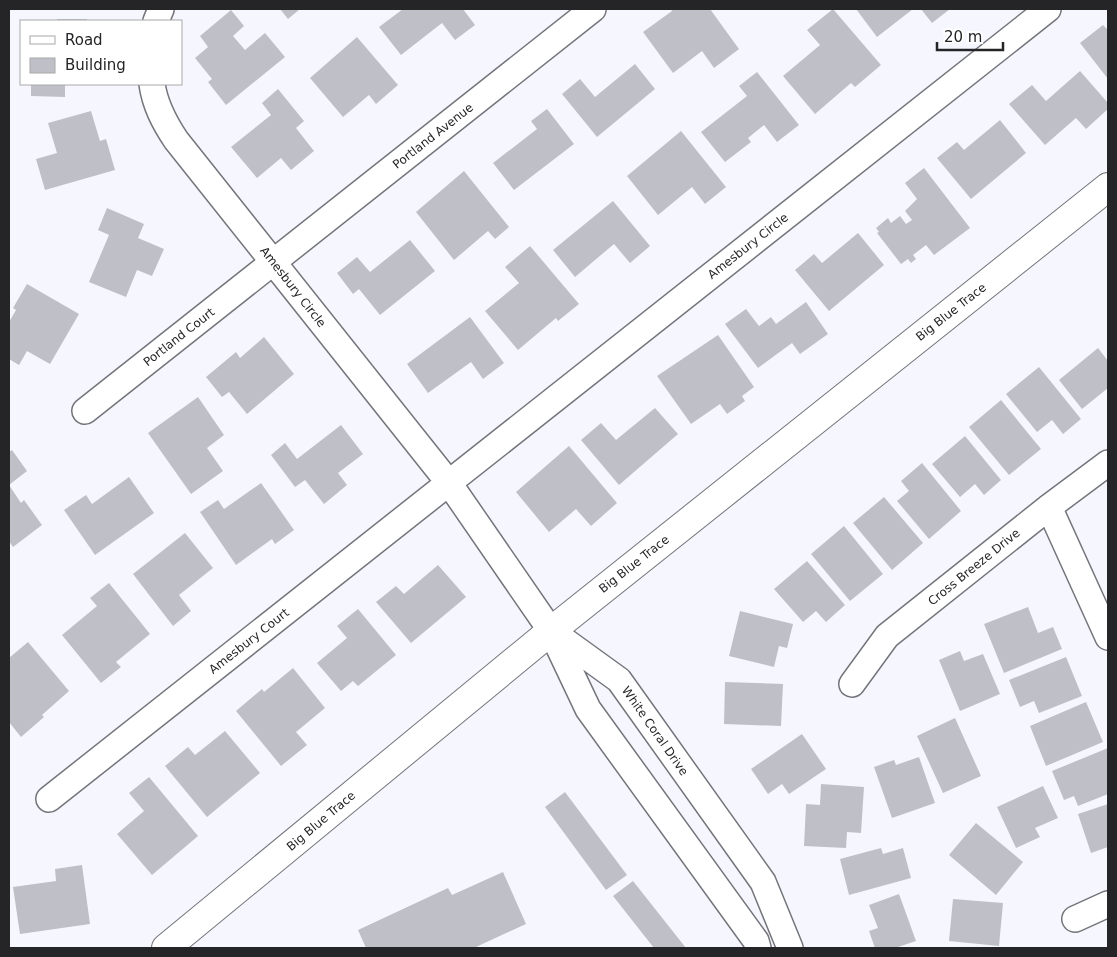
<svg xmlns="http://www.w3.org/2000/svg" width="1117" height="957" font-family="'DejaVu Sans',sans-serif">
<rect width="100%" height="100%" fill="#f6f7fe"/>
<path fill="#bfc0c7" d="M280,9h20l-12,10z
M403,9h60l12,16 -20,15 -13,-17 -41,32 -22,-28z
M671,9h39l29,40 -25,19 -12,-17 -29,22 -30,-41 29,-21z
M833,9l48,56 -26,22 -4,-4 -36,31 -32,-38 37,-31 -13,-15z
M856,9h57l-36,28z
M921,9h29l-18,14z
M231,10l13,16 -11,10 12,14 20,-17 20,24 -59,48 -18,-23 4,-3 -17,-21 13,-11 -8,-11z
M57,19h30v2h-30z
M1103,25l5,5v49l-28,-36z
M357,37l41,48 -22,19 -7,-9 -26,22 -33,-39z
M635,64l20,25 -58,48 -35,-43 18,-15 15,18z
M1080,71l28,32v6l-22,20 -10,-11 -31,27 -36,-41 23,-19 14,16z
M757,72l42,53 -22,17 -13,-17 -16,13 3,4 -26,20 -24,-30 46,-36 -8,-10z
M31,84h34v13l-34,-1z
M278,89l26,32 -8,7 18,23 -23,19 -10,-12 -24,20 -26,-31 40,-32 -9,-12z
M547,109l27,35 -60,46 -21,-27 44,-34 -6,-8z
M91,111l9,30 6,-2 9,31 -70,20 -9,-31 21,-6 -9,-30z
M1000,120l26,33 -55,46 -34,-41 20,-16 7,8z
M681,131l45,56 -21,17 -13,-17 -34,28 -31,-39z
M924,168l46,60 -36,27 -8,-10 -13,10 3,4 -5,4 -3,-4 -7,5 -24,-31 2,-1 -3,-4 12,-10 3,5 9,-7 6,8 6,-4 -7,-9 12,-12 -12,-16z
M464,171l45,56 -14,12 -7,-8 -34,29 -38,-48z
M613,201l37,45 -20,17 -16,-19 -39,33 -22,-27z
M107,208l37,16 -6,14 26,11 -12,27 -15,-6 -11,27 -37,-15 20,-47 -11,-5z
M858,233l26,32 -55,46 -34,-41 19,-16 8,9z
M410,240l25,31 -55,44 -21,-26 -6,5 -16,-21 20,-16 13,15z
M530,246l49,58 -21,17 -2,-3 -38,32 -33,-39 34,-28 -14,-16z
M27,284l52,30 -29,50 -23,-13 -8,14 -10,-6v-37l7,-12 -3,-2z
M806,302l22,32 -28,20 -8,-11 -34,25 -33,-44 21,-15 13,17 12,-9 5,7z
M470,317l34,46 -21,16 -12,-17 -43,31 -21,-29z
M718,335l36,52 -12,9 3,5 -18,13 -7,-10 -29,20 -34,-48z
M264,337l30,37 -47,40 -18,-22 -7,5 -16,-20 30,-25 4,6z
M1098,348l10,13v27l-26,21 -23,-29z
M1039,367l42,52 -18,15 -11,-14 -15,12 -31,-38z
M198,397l26,38 -17,13 16,23 -32,23 -43,-61z
M1001,400l40,49 -32,26 -40,-48z
M655,408l23,26 -59,51 -38,-45 20,-17 15,17z
M341,425l22,29 -25,19 9,12 -23,19 -19,-24 -10,7 -24,-32 14,-12 12,16z
M965,436l36,44 -17,15 -9,-11 -15,13 -28,-33z
M569,446l48,57 -26,23 -15,-17 -27,23 -33,-40z
M12,450l15,21 -18,14v-33z
M922,463l39,48 -32,28 -32,-38 12,-10 -8,-10z
M129,477l25,36 -59,42 -31,-45 22,-15 6,9z
M261,483l33,47 -19,14 -3,-5 -36,26 -36,-53 18,-12 6,9z
M9,485l12,18 3,-3 18,25 -29,22 -4,-6z
M884,497l39,46 -31,27 -39,-47z
M844,526l39,48 -33,27 -39,-47z
M185,533l28,35 -34,27 12,16 -18,15 -40,-52z
M807,561l38,44 -19,17 -10,-11 -13,11 -29,-33z
M438,565l28,32 -55,46 -35,-41 20,-16 8,8z
M109,583l41,51 -34,28 5,5 -20,16 -39,-48 35,-29 -7,-8z
M1028,607l10,26 15,-6 9,22 -58,24 -20,-49z
M358,609l38,46 -38,31 -5,-5 -12,10 -24,-28 30,-25 -10,-12z
M740,611l53,13 -6,24 -8,-2 -5,21 -45,-11z
M28,642l41,49 -27,24 2,2 -23,20 -12,-15v-64z
M960,651l4,10 19,-7 17,40 -40,17 -21,-51z
M1066,657l16,39 -43,17 -5,-12 -14,6 -11,-27z
M293,668l32,40 -29,24 11,13 -26,21 -45,-55 26,-22 2,3z
M725,682l58,2 -2,42 -57,-2z
M1086,702l17,40 -57,24 -16,-40z
M955,718l26,58 -38,17 -26,-57z
M225,731l35,42 -53,44 -42,-51 23,-19 7,8z
M802,734l24,35 -37,25 -7,-10 -14,10 -17,-25z
M1108,748v46l-30,12 -4,-10 -10,4 -12,-29z
M919,757l16,46 -43,15 -18,-51 20,-7 2,5z
M149,777l49,59 -46,39 -35,-41 27,-23 -15,-18z
M821,784l43,3 -3,46 -14,-1 -1,16 -42,-2 2,-42 14,1z
M1043,786l15,32 -23,10 5,9 -24,11 -19,-41z
M565,792l62,83 -21,15 -61,-83z
M1108,804v43l-17,6 -13,-39z
M976,823l47,39 -27,33 -47,-40z
M881,848l2,6 20,-6 8,30 -62,17 -9,-36z
M82,865l8,59 -70,10 -7,-47 43,-6 -1,-12z
M503,872l23,52 -50,23 1,1h-111l-8,-18 90,-42 4,7z
M633,881l53,67h-32l-41,-52z
M899,894l17,47 -21,7h-20l-6,-17 9,-3 -9,-23z
M953,899l50,4 -4,43 -50,-5z"/>
<g fill="none" stroke-linecap="round" stroke-linejoin="round">
<defs>
<path id="minor" d="M156,21l5,-12
M152,84c3,21 12,38 24,56l273,343 102,148 37,78 168,232 2,7
M85,411l508,-402
M1049,507l59,130
M554,633l65,47 144,202 27,66
M852,684l35,-48 162,-129 59,-44
M49,799l999,-790
M1075,919l33,-15"/>
<path id="tertiary" d="M166,948l385,-317 557,-444"/>
</defs>
<use href="#minor" stroke="#74757b" stroke-width="28"/>
<use href="#tertiary" stroke="#74757b" stroke-width="30"/>
<use href="#minor" stroke="#fff" stroke-width="25"/>
<use href="#tertiary" stroke="#fff" stroke-width="28"/>
</g>
<g text-anchor="middle" stroke-width="4" stroke-linejoin="round" paint-order="stroke">
<g font-size="12" fill="#252528" stroke="#fff">
<text transform="translate(433 136) rotate(-38)" y="4">Portland Avenue</text>
<text transform="translate(748 246) rotate(-38)" y="4">Amesbury Circle</text>
<text transform="translate(293 287) rotate(52)" y="4">Amesbury Circle</text>
<text transform="translate(951 312) rotate(-38)" y="4">Big Blue Trace</text>
<text transform="translate(179 337) rotate(-38)" y="4">Portland Court</text>
<text transform="translate(634 564) rotate(-38)" y="4">Big Blue Trace</text>
<text transform="translate(974 567) rotate(-39)" y="4">Cross Breeze Drive</text>
<text transform="translate(249 641) rotate(-38)" y="4">Amesbury Court</text>
<text transform="translate(655 731) rotate(55)" y="4">White Coral Drive</text>
<text transform="translate(321 821) rotate(-40)" y="4">Big Blue Trace</text>
</g>
</g>
<rect width="1117" height="957" fill="none" stroke="#252528" stroke-width="20"/>
<rect x="20" y="20" width="162" height="65" fill="#ffffff" stroke="#a8a8a9"/>
<rect x="30" y="36" width="25" height="8" fill="#ffffff" stroke="#a8a8a9"/>
<text x="65" y="45" font-size="15" fill="#252528">Road</text>
<rect x="30" y="58" width="25" height="15" fill="#bfc0c7" stroke="#a8a8a9"/>
<text x="65" y="70" font-size="15" fill="#252528">Building</text>
<path d="M937 42v8h66v-8" fill="none" stroke="#252528" stroke-width="2.5"/>
<text x="944" y="42" font-size="15" fill="#252528" stroke="#ffffff" stroke-width="4" paint-order="stroke">20 m</text>
</svg>
